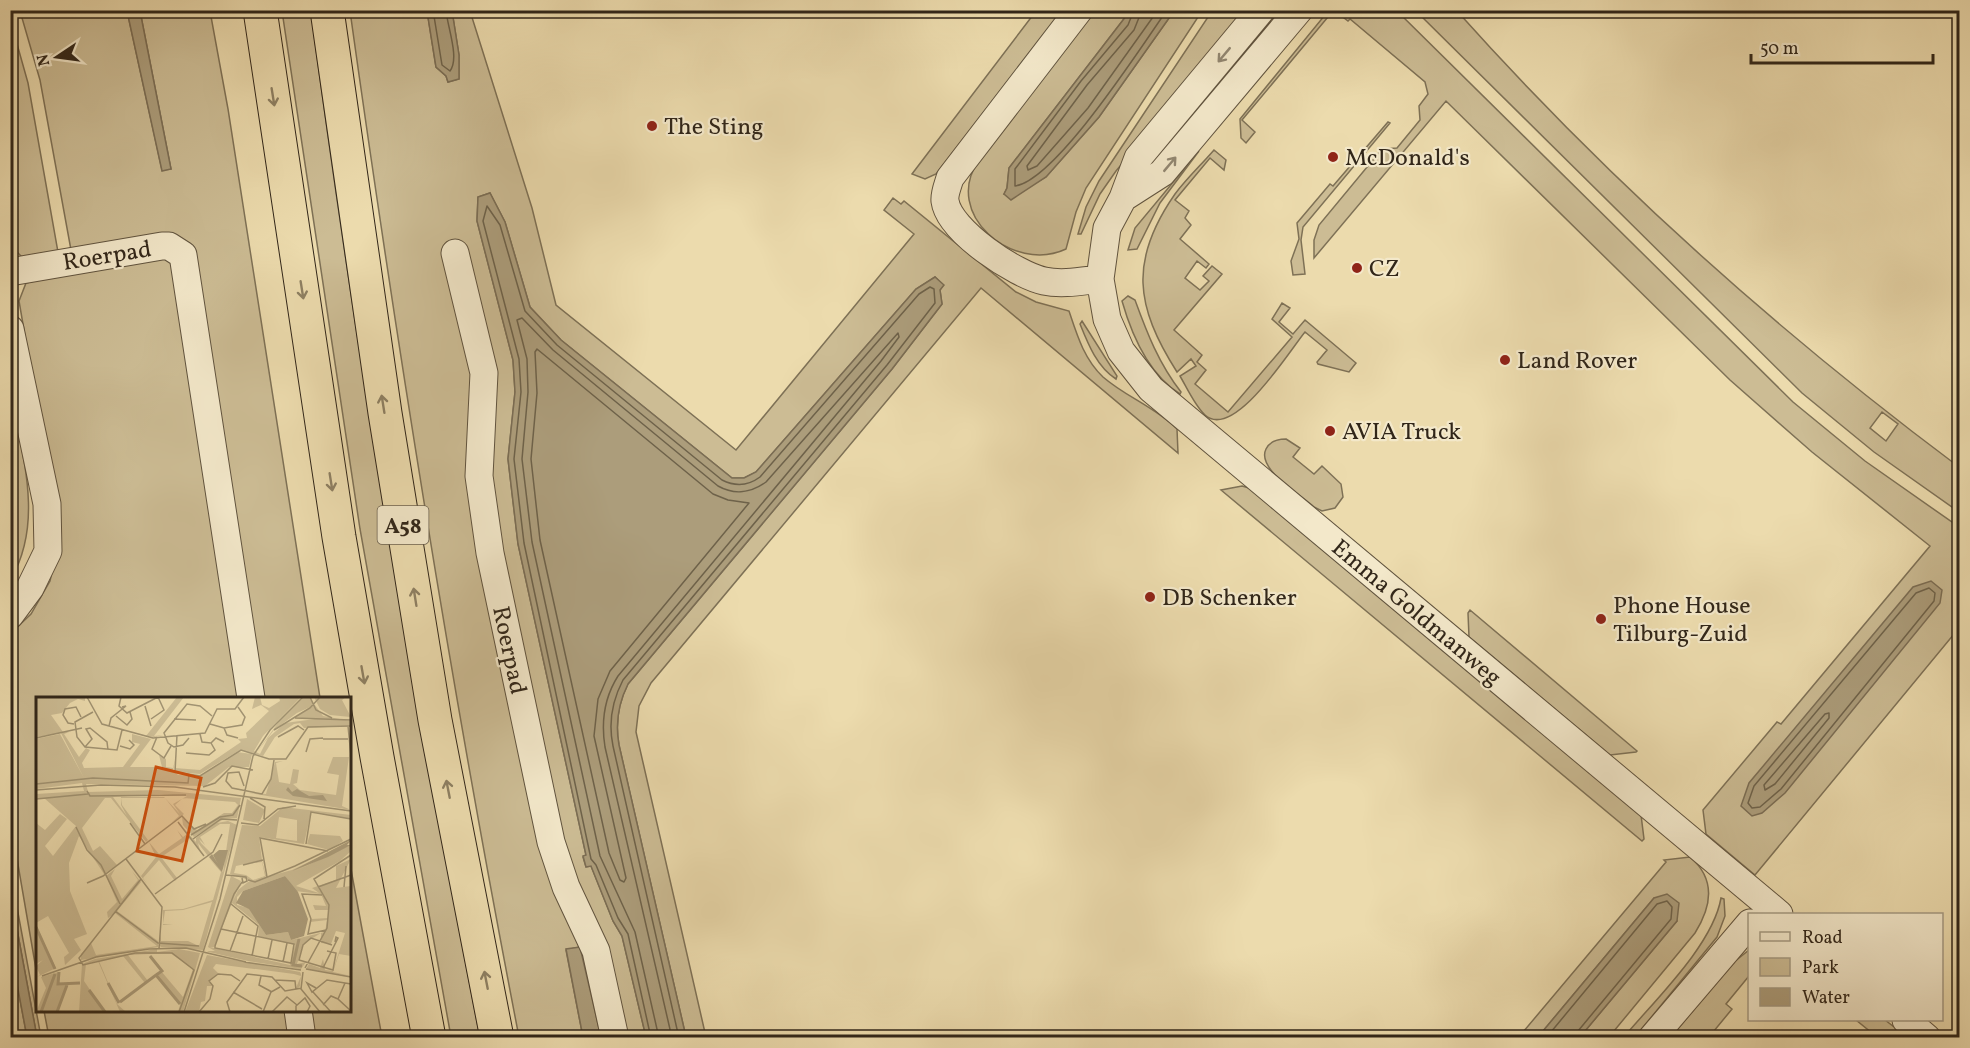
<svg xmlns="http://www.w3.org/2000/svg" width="1970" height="1048" font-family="Vollkorn,serif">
<rect width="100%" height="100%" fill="#ecdbad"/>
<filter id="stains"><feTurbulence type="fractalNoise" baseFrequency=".00333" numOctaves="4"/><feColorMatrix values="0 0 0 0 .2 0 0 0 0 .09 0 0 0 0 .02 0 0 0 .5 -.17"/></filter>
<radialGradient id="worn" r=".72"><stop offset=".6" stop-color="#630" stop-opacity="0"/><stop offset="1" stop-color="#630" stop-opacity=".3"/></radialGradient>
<path fill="#ccbc94" stroke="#7e7156" stroke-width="1.5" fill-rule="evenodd" d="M1329,10l4,1 -91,109 13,12 -9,11 -5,-5 -1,-19z
M20,11h107l35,159 9,-1 -31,-158h70l18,98 92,589h-61l-67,-443 -121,-5 -31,-170z
M282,11h29c45,343 103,686 169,1026h-29l-91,-508z
M350,11h77l9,56 10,9 2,6 11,-3v-24l-7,-44h18l62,197 24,97 180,145 178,-216 -30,-24 9,-12 8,6 3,-3 112,91 20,10 33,9c8,24 15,48 34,66 23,20 52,30 74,52l1,24 -197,-165 -330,395 -12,23 -3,26 70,305h-20l-67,-292c-4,-22 -1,-41 9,-61l264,-315 50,-65 -2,-14 3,-5 -8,-8 -19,12 -160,183 -12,6h-12l-171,-138 -31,-33 -25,-85 -15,-29 -12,4 -1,24 36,139 2,32 -7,67 10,85 68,311 -3,2 3,10 5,-1 22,55 9,15 24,101h-24l-23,-96 -25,-50 -17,-46 -61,-292 -10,-85 5,-73 -2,-26 -30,-121 -11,2 31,128 1,18 -6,41v48l10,71 62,293 16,47 28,57 18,84h-7l-21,-90 -14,3 17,87h-64c-66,-340 -121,-683 -169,-1026z
M1036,11h26l-126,163 -11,5 -13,-5z
M1094,11h36l-121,157 -2,20 -3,6h12l30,-17 53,-60 75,-106h28l-116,177 -10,24 -10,37c-53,25 -125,-35 -87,-89z
M1212,11h38l-134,160 -16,23 -19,40h-3l8,-27 13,-26z
M1335,11h62l396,391 72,59 94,66v101l-204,247 -49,-41 -3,-24 74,-88 4,2 149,-178 -118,-94 -82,-72 -284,-279 -132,157v-18l5,-15 63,-76 15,-1 23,-28 -1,-14 9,-12 -3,-12 -75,-63 -2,2z
M1416,11h41c152,170 320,320 502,456v45l-85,-60 -72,-59zM1882,412l16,12 -12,17 -16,-13z
M10,19l18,64 30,169 -36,5 -11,-11z
M1388,122l2,1 -87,104 -2,13 4,34 -12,1 -2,-14 8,-22 -2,-16 33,-39 3,2z
M1214,150l12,10 -2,10 -14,-12 -35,42 14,11 -4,7 6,7 -11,14 29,25 -3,4 -9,-7 -12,17 15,12 9,-9 -6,-5 9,-10 10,8 -48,56 28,25 -5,7 9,8 -11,14 33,28 64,-75 -20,-18 10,-16 8,5 -11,14 14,12 12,-14 51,43 -7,9 -31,-8 -1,-2 10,-12 -22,-18c-15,18 -71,109 -100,83 -10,-9 -18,-27 -25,-39l16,-10 -5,-7 -14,13c-42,-66 -48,-112 -2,-178 12,-16 27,-30 39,-44z
M1199,151l-39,52 -23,46 -9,1 7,-22z
M149,254l23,6 73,438h-207l-1,277 -26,-151 -1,-190 21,-20 19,-33 3,-13 3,-52 -37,-215 7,-18z
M1128,296l7,4c12,33 24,64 46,92l-1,2c-32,-20 -48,-58 -58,-93z
M1082,321l35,55 -1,3c-19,-12 -28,-35 -36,-55z
M10,389c11,63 35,131 1,190l-1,-123 6,-5 -5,-32z
M1286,439l14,9 -7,9 21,17 8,-8 19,18 2,13 -8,11 -13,3 -8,-4c-13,-12 -58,-38 -48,-58 4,-8 12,-10 20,-10z
M1242,486l7,2 392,327 3,24 -2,2 -421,-351z
M1470,610l167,141 -1,1 -26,3 -141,-118 -1,-24z
M1690,857c26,22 22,49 5,76l-86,104h-29l97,-116 -23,-23 -116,139 -20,1 148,-176 -2,-2z
M350,864l32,173h-73l-4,-26 45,-1z
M11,874v1l30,162h-4l-26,-140z
M1721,898l3,1 1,17 -8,21 -82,100 -12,1c31,-37 90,-93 98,-140z
M1749,950v26l-23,28 6,5 -23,28 -39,1 64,-76z
M11,952l16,85h-16z
M44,1011h247l4,26h-246z
M1856,1020h29l22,17h-30z"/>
<path fill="#ac9d7b" stroke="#7b6d54" stroke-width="1.5" d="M127,11h13l31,158 -9,2z
M427,11h25l7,44v24l-11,3 -2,-6 -10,-9z
M1130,11h44l-75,106 -53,60 -35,23 -7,-6 3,-6 2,-20z
M490,193l15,29 25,85 31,33 171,138h12l12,-6 160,-183 19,-12 9,8 -4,5 2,14 -50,65 -264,315c-10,20 -13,39 -9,61l67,292h-40l-24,-101 -9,-15 -22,-55 -5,1 -3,-11 3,-1 -68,-311 -10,-85 7,-67 -2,-32 -36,-139 1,-24z
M1931,581l11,9 -2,13 -155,190 -23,20 -10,3 -11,-10 8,-23 164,-196z
M1667,894l12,9 -2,18 -97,116h-42l116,-139z
M11,897l26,140h-10l-16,-85z
M580,947l21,90h-18l-17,-88z"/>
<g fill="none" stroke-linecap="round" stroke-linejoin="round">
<path stroke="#6e624a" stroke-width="1.5" d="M433,10l9,55 8,6c10,-13 -3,-45 -4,-61
M1134,10l-6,15 -47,56 -66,88v17c41,-6 126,-139 152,-176
M1142,10l-8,20 -47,55 -60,81 1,4 9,-4 51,-58 70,-98
M537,349l176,145 15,6 21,3 -139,168 -12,28 -4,37 32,142 -2,4 -4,-2 -11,-27 -69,-313 -9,-81 6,-66 -2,-41z
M1929,588l6,5 -1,8 -153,188 -21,18 -8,1 -4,-5 6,-17 162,-193z
M1829,713v5l-54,66 -10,6 -1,-5 61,-71z
M651,1038l-23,-104 -10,-16 -22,-53 -5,-6 -67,-316 -10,-84 7,-67 -2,-33 -36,-138 4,-15 13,19 25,86 32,34 165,135c14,7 26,6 38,-3l159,-183 11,-7 4,2 1,14 -48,62 -264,315c-11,21 -15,42 -10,66l66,292
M659,1038l-24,-106 -35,-76 -68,-314 -10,-83 6,-67 -1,-33 -10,-39 5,-2 31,32 165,136c16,9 33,7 48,-4l132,-149 1,4 -18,24 -263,315c-14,22 -17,46 -13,71l67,291
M1546,1038l111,-134 10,-3 5,6 -1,12 -93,112 -2,7"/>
<defs>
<path id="minor" d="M1079,10l-129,168c-2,7 -6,16 -5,23 4,30 71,74 99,80 18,4 38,0 56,-2
M1261,10l-123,148 -15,40 -16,30 -7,51 7,40 14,32 30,38 628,525
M1123,198l39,-25 137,-163
M455,253l29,120 -5,103 11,77 61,289 15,45 30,64 19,87
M10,272l152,-26h7l14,9 68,443
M10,329l37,175 1,47 -18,37 -20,27
M298,1010l4,28
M1906,1020l21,18
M1652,1038l98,-115"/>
<path id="motorway" d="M260,10l79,527 38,220 52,281
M327,10l58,403 50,307 62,318"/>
</defs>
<use href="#minor" stroke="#60533e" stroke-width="29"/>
<use href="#motorway" stroke="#312619" stroke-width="35"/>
<use href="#minor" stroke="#f3e8ca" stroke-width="27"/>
<use href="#motorway" stroke="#ecdbad" stroke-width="33"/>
</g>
<defs><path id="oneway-shaft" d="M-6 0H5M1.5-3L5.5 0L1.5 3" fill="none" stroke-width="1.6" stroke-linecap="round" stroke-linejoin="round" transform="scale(1.5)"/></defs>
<g stroke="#928772">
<use href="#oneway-shaft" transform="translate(1224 55) rotate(130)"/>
<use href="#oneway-shaft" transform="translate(1170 164) rotate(-50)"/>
</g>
<g stroke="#8e8063">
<use href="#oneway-shaft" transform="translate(273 97) rotate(81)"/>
<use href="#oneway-shaft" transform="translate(302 290) rotate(81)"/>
<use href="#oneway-shaft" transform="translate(383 404) rotate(-99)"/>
<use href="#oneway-shaft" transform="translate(331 482) rotate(81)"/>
<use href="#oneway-shaft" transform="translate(415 597) rotate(-99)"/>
<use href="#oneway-shaft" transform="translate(363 675) rotate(80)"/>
<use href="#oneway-shaft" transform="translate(448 789) rotate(-101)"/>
<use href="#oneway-shaft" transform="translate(486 980) rotate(-101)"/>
</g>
<g fill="#8f2418" stroke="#f3e8ca" stroke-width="2">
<circle cx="652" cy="126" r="6"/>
<circle cx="1333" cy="157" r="6"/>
<circle cx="1357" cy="268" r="6"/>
<circle cx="1505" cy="360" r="6"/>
<circle cx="1330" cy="431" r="6"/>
<circle cx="1150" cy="597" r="6"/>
<circle cx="1601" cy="619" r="6"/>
</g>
<g text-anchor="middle" stroke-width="4.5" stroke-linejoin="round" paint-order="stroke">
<rect fill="#f3e8ca" stroke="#6b604e" stroke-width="1.5" x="377.5" y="506" width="51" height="38" rx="4.5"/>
<g font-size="22" font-weight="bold" fill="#312619">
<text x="403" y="533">A58</text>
</g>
<g font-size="24" fill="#312619" stroke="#f3e8ca" text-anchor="start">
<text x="664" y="134">The Sting</text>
<text x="1345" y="165">McDonald's</text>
<text x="1369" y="276">CZ</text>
<text x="1517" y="368">Land Rover</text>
<text x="1342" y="439">AVIA Truck</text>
<text x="1162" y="605">DB Schenker</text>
<text x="1613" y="613">Phone House<tspan x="1613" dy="28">Tilburg-Zuid</tspan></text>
</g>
<g font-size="24" fill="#312619" stroke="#f3e8ca">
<text transform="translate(107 255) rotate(-9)" y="8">Roerpad</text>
<text transform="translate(1417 612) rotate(40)" y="8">Emma Goldmanweg</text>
<text transform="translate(510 650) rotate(78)" y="8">Roerpad</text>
</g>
</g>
<g transform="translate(36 697)">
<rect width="315" height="315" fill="#ecdbad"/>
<path d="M0,0h49v4l-7,-2 -8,4 -8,10 -11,2 12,17h6l-5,2 15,23 7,-9 4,2 -8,13 2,5 39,-1 17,-23 -8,-2v-8l19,5 -21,28h32l-3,-12 7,4v8l7,1 4,-15 -4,17 5,5 23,1 36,-24 15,2 -3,13h-20l-24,19 -119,-2 2,8 70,-2 83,8 -4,20 -13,1 -7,4 11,-2 9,4 -34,125 -42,-3 -2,-2 2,-12v8h27l11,5 13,-44 -29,8 -18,1 -2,13 10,1h-10v-15l20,-1 30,-9 8,-28 -13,-15 15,15 7,-48h-10l-20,13 5,8 -6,-6 2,4 10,10 -3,3 -10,-13 2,7 -10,-12 -29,19 16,21 -2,3 -16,-21 -16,18 4,6 -10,-13 4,5 15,-19 -7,-15 10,12 23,-16 -5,-8 6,7 4,-3 -2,-4 11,12v-4l17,-13 -19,12 -11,-12 -1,-8 15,13 27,-17h8l6,-8 -3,-3 -52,-4 -8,7 9,9 -13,9 8,-7 -14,-18h-44l1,7 26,35 -2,2 -35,-44h-6l-23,30 11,23 7,-5 17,19 -13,9 -25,-38 -10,27 1,28 17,43 -13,5 7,11 -16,15 -1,-8 5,-4 -21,-37 -12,7v-100l9,7 15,-16 7,5 -22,27 8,10 23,-30 -32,-28h-8v-4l48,-3 -2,-8 -46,6v-50l24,-5 24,44 -23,-45 -25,4zM123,97l28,2 -14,8 7,10 -16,-17h-43v8l6,11 -14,-19zM141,0h7l-30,39 10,-1 -10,2 -8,-1zM219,0h5l2,8 7,3 11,-7 -1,-4h22l-38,39 -9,15 6,3 8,-16 17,-15 30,-4 -23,-1 18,-11 -13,6 -23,17 -17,22 23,-32 24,-23h5l14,19 28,5v5l-47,2 -4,-5 -6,1 -19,13 -12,19 -23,-6 -40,24 -24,-2 -1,-4 25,2 41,-28 -3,-3 9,-1 -1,-5 23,-22 -8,-6 -9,4zM278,0h32l-4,3 9,17 -21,-2 -10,-6zM297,60h16l-7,49 9,4 -102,-17 17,1 9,-32 8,-1 -7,2 3,19 11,2 3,-15 6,1 -2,13 -4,1 7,6 36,5 3,-20 -12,-2zM211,102l18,11 -6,13 -16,-3zM247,110l68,8v4l-40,-7 -7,32 -45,-7 3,23 -26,6 -2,7 12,2 7,5 12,-4 -3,-14 -15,2 15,-3 4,15 -1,1 -13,4 -22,-7 12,-49 18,1zM243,120l18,3v21l-21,-3zM274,137l30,2 3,5 -14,9 -22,-6zM315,145l-23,13 -35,17 58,-27v6l-11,10 -44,25 23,7 -7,-5 24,-8v-14l15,-7 -15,29 15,-2v70l-12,-2 -6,18 18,4 -45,-7 3,-5 11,4 3,-9 2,11 8,1 12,-38 -9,-2 -5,13 -10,-1v-10l-18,11 -6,20 9,-2 -5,7 -53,-8 -39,-9 -2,-1h8l-7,-4 23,-71 10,5 -27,66h-4l80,18 5,-20 -37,-9 1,-11 -27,-22 6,-13 10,-8 44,-12zM249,179l10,15 26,3 5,12 -13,-1 2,5h13v8l-16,1 -2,3 17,-2 -2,12 -34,8 -3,-8 -22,3 -17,-27 -12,-3v-8l6,-6zM79,172l-4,7 11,23 16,-19 -6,-9 9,11 -24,29 41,30v6l-77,13v-6l10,-11 5,12 61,-9 -42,-33 -7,5 -1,-6 10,-10 -11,-26zM0,229l20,42 -19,9 3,-2 -4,-9 7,-6 -7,4zM121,252v3l22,-3 21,4 -17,59h-5l2,-7 -25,-30 6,-4 22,26 10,-28 -23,-16 -42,2 20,26 -3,2 -22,-27 -24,5 18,43 9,8h-6l-22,-51 -12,3 -2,17 21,31h-26l3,-48 13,-5zM171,258l93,17 1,2 -1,12 -2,2h-2l5,-12 -7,-2 -78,-10 -3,4 5,5 -10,8 4,5h-5l-2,15 -4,1 -2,10h-14zM23,275l-2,12 10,-1 -10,29h-21l10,-24 -5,-11z" fill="#ccbc94" fill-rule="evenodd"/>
<path d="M252,90l4,5 5,-3 12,7 14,-1 4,6 -34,-5 -7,-6zM315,143l-4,5h4l-23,12 -36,14zM183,153h9l-6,22 -13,-15 3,-3 6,10 -5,-9zM249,179l13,16 10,27 -4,17 -13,4 -3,-8 -22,3 -17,-26 -13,-6 7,-12z" fill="#ac9d7b"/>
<path fill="none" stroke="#ac9d7b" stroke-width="3" d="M0,230l19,42M263,242l-6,26 9,1M114,259l12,15 -6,4M23,275l-1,12 22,-1M72,286l11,20M53,293l16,22M84,305l36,-27 24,29M5,315l14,-38M21,315l10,-27"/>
<path fill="none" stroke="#a19372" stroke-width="1.5" d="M51,0l15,27 51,14 52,-5 12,-24h18l9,-12M85,0l-2,9 8,7 31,-16M274,0l6,13 16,8M109,9l6,20M57,15l-18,10 2,15 8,10 32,3 5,-20M80,19l11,9 5,-6 -2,-7M259,21l56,2M115,22l13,-9 -6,-13M138,22l22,1M38,27l-6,-1 -5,-8 2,-6 11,-2 5,10M174,27l14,4 18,-3 3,-8 -7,-10M73,29l2,-8 15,-12 -4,1M312,29l3,30M188,31l3,7 11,3M238,33l36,-22 10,-11M164,37l2,8 9,1 5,-5 8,4M141,38l-2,37 25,4 41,-26 28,9h17l22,-32 43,-1M121,40l-5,12 12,9 7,-12M242,40l20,-11 6,4M0,41l46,-10M153,41l-6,7 -9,2 -6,-4 -4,-10 23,-29 13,2 12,10M287,42h25M84,49l10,3 4,-4 -5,-5M49,50l7,-8 -6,-10 4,-1 17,14 1,8M270,55l4,-13 13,-1M150,56l23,2 6,-5 -4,-7M0,87l57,-6 95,5 1,-8M208,89l-5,-14 -11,1 -2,8 6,7 30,6 9,-15 3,-19M167,90l12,-4 17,-17 21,4M0,93l65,-5 74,2 176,24M51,94l3,5 96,-1M214,101l15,9 -1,12M0,102l52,-5M142,125l26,34M94,126l15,21M205,126l17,2 20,-16 18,-3M40,130l11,23 14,15 19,39M155,138l29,-18 13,-2 7,-10M157,142l28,-20 16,1M270,147l5,-32 40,7M90,162l36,48 -3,42M207,168l20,-5M190,178l20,2 1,4 -4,2 -1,-5M231,180l-7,-39 68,13M105,182l-62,79 4,7 52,-12h37l22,17 -15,42M212,183l7,2 40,-16 56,-27M51,186l16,-7 79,-60 12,13 12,-5M282,190l33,-12M308,190l2,-21M119,197l58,-42 9,-18M286,198l-20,-1 9,25 -3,15 18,-4M195,207l27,22 -6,30M79,214l43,32 41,3M185,232l73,15 -3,19 -76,-15v-2l6,-17 13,-35 8,-12M194,254l13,-35M291,254l9,2 -3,17 -34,-10 4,-15 8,-7 21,7M232,262l4,-19M208,265l57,8M247,265l4,-19M269,271l22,-40 2,-23 -15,-26 37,-24M287,271l15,-30 -2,-1 -1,5M270,272l45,8M267,275l-2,17 19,23M6,279l54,-19 53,-8 37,-1 60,14M225,279l-2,9 13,7M239,283l20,1 1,9M309,286l-7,16 13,12M280,291l-9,-5 5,9 15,-12 24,4M197,295l29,17M277,295l18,20M287,308l8,-9 7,3M148,315l36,-113 33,-143 17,-26 33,-33M163,315l11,-13 3,-13 -4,-5 9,-7 13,1 9,6M194,315l-3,-10 20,-28 25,3 13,14 17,-3M227,315l8,-20 9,-5M236,315l15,-15 10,8M260,315v-6l9,-8 5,8 -3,6"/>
<path fill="#cd510e" fill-opacity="0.15" stroke="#cd510e" stroke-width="3" d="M120,70l45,11 -19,83 -45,-10z"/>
<rect width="315" height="315" fill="none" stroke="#312619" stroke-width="3"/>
</g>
<rect width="1970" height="1048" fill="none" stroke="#ecdbad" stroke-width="36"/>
<rect x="12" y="12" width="1946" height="1024" fill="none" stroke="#312619" stroke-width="3"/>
<rect x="18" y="18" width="1934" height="1012" fill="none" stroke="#312619" stroke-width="1.5"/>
<rect x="1748" y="913" width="195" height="108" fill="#f3e8ca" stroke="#a59a83" stroke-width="1.5"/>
<rect x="1760" y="932" width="30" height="9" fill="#f3e8ca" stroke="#a59a83" stroke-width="1.5"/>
<text x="1802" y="943" font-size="18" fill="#312619">Road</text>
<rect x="1760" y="958" width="30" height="18" fill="#ccbc94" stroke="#a59a83" stroke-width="1.5"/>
<text x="1802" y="973" font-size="18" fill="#312619">Park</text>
<rect x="1760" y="988" width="30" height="18" fill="#ac9d7b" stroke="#a59a83" stroke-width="1.5"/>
<text x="1802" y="1003" font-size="18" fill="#312619">Water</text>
<g transform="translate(57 57) rotate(257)" stroke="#f3e8ca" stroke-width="4.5" paint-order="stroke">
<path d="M0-4.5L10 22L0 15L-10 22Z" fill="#312619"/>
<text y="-9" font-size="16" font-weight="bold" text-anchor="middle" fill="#312619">N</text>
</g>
<path d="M1751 54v9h182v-9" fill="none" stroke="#312619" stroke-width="3"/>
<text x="1760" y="54" font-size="18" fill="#312619" stroke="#f3e8ca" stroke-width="4.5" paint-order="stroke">50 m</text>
<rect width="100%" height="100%" filter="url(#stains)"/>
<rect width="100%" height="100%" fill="url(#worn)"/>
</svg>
